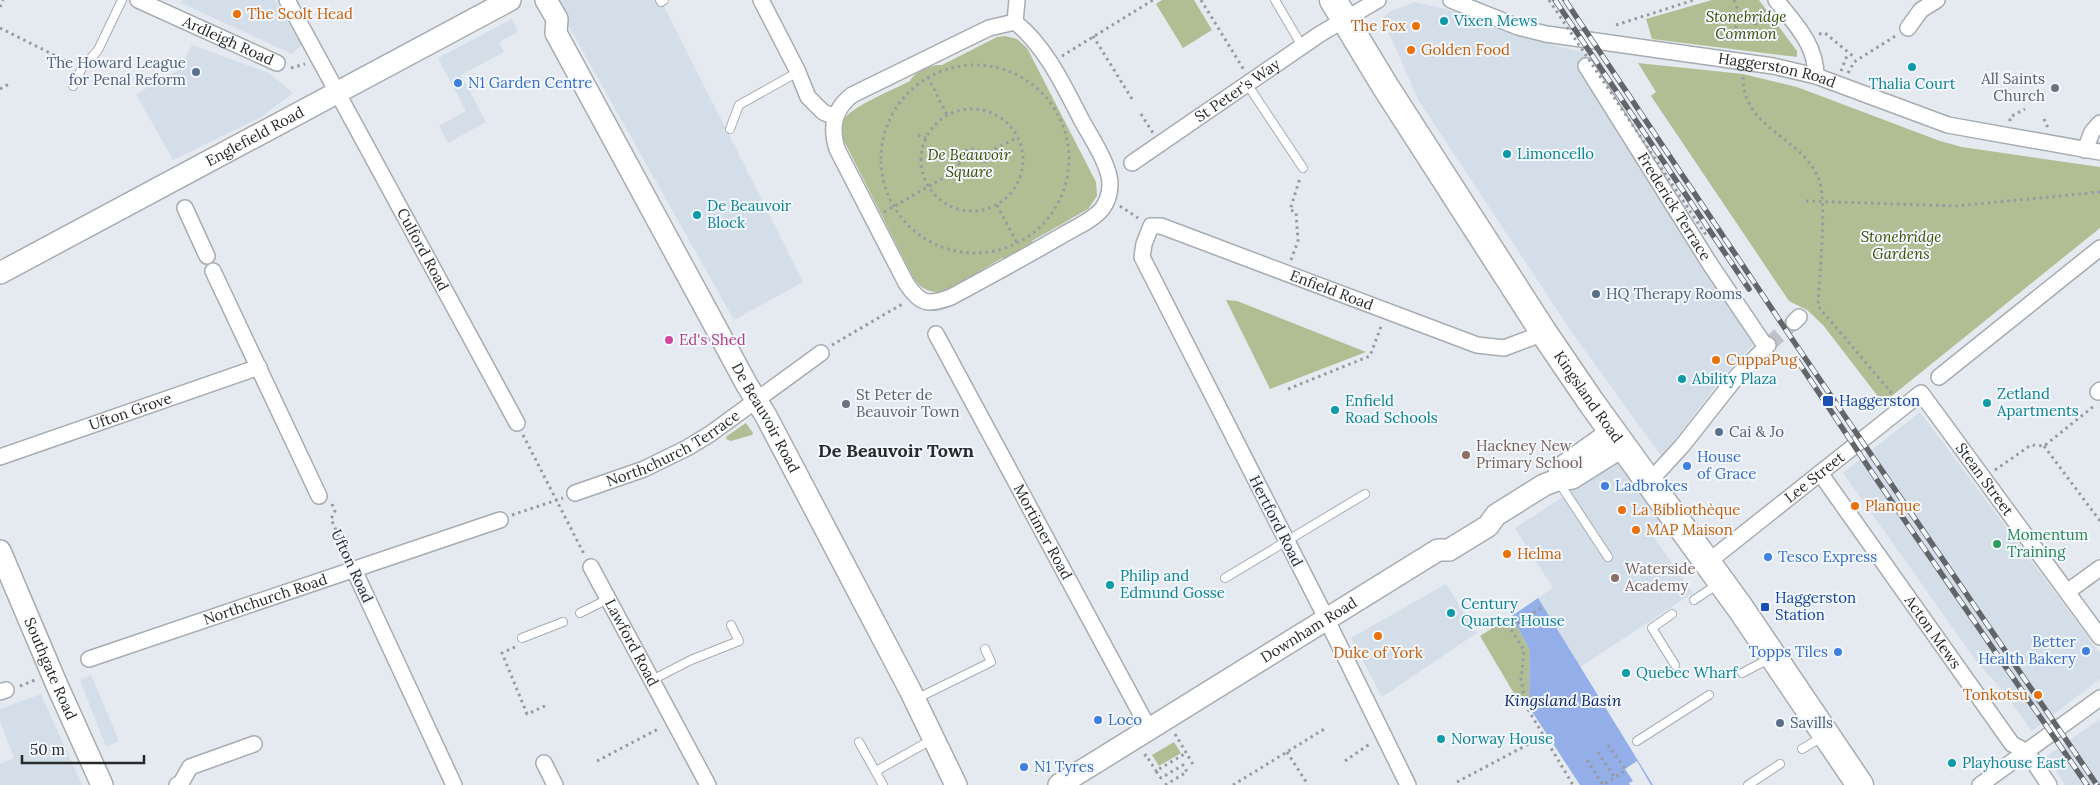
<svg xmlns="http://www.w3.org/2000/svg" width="2100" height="785" font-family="Lora,serif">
<rect width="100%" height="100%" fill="#e5eaf0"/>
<path fill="#d4dee9" d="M182,0h93l27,45 -10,9 -111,-51z
M554,0h107l142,282 -69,38z
M1415,2l35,8 89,31 45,12 174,286 -33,35 -63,83 -87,-120 -156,-236 -37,-83 7,-6z
M512,19l6,13 -19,10 5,10 -43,23 25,47 -38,21 -9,-17 27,-15 -28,-53z
M192,45l77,28 24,20 -32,24 -88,43 -37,-66 43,-24z
M1920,412l180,241v26l-68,52 -30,-41 -25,-28 -134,-189z
M1620,460l43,60 -14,10 44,63 -113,74 -42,-69 15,-10 -38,-60z
M1446,584l31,49 -95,64 -31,-59z
M91,675l28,66 -13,6 -26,-67z
M41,694l41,91h-82v-21l14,-6 -14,-37v-12z
M2100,719v66h-35l-18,-29z"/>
<path fill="#b1be94" d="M1162,0h32l18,30 -29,18 -27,-44z
M1712,0h47l38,51v6l-145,-18 -6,-20z
M1005,36l12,3 10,9 69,134 1,14 -9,13 -56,32v3l-25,16 -5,-2c-15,8 -49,32 -64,34 -11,0 -18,-5 -24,-13l-71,-140c-3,-7 -3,-12 0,-19 8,-13 51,-31 67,-39 4,-9 22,-17 32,-16l55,-28z
M1638,63l105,11 54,13 143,54 22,6 138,20v61l-217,175 -60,-78 -16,-15 -18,-9 -138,-205 5,-4z
M1226,300l11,1 129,51 -96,37z
M746,423l7,10 -1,2 -21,6 -5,-2 1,-3z
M1512,616l18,35 -1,54 -7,2 -42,-71z
M1174,742l7,11 -22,13 -7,-11z"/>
<path fill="#93aee8" d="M1538,598l115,187h-73l-49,-75 -2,-5 1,-54 -18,-35z"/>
<path fill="#e5eaf0" d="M1637,761l14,24h-21l-1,-2 4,-2 -8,-12z"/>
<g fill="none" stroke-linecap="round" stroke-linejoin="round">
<path stroke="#bfc3c9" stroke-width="15" stroke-dasharray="15 8" stroke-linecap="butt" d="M1768,345l26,-23"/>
<defs>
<path id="lane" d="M660,0l1,2 3,-2
M1275,0l27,46
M1247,84l56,84
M73,86l9,-18 16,-18 24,-50
M730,129l9,-24 59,-33
M1558,481l50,76
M1225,578l140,-84
M1694,600l24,-16
M580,613l28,-14
M1672,614l-20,14 23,37
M522,638l41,-16
M1742,673l27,-14
M652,680l39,-20 48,-19 -8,-16
M916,699l75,-37 -6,-13
M1637,741l72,-46
M859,742l24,43
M1802,749l20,-12
M876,771l57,-32
M1748,785l32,-21"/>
<g id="street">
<path id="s1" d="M138,0l139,63"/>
<path id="s2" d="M287,0l230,423"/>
<path d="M761,0l36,70 11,27 15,15 12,5"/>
<path id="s3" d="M1451,0l67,27 28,7 227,32 43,10 132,49 152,27"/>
<path d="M1776,0c19,24 40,44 40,76"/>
<path d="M1015,22c30,24 48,62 66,97 9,17 29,46 29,65 0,9 -2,17 -8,25 -10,12 -28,19 -41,27 -36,21 -73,41 -110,61 -24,9 -31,7 -45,-14l-69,-134c-7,-22 -3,-40 15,-54l137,-67z"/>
<path d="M1015,22l2,-22"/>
<path d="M1908,28l13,-18 16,-10"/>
<path id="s4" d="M1586,66l124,198 56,83"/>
<path d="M2085,150l7,-18 8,-9"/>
<path id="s5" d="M1132,163l188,-129 58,-34"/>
<path d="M185,208l22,48"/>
<path d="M213,271l106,225"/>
<path d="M1794,322l5,-5"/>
<path id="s6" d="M936,334l213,395"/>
<path d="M1939,377l161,-129"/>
<path d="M2098,392l2,-2"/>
<path id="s7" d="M0,457l259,-90"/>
<path id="s8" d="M1820,473l192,271 15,8 22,33"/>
<path d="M1649,482l33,-36 56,-71 30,-30"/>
<path id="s9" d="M575,493l69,-24 43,-21 23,-14 111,-81"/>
<path id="s10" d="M1708,562l213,-169 179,244"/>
<path id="s11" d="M591,567l117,218"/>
<path d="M354,570l100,215"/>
<path d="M2067,592l33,-24"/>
<path id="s12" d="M89,659l411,-139"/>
<path d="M0,692l6,-2"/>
<path d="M544,763l11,22"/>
<path d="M177,785l4,-2 9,-16 64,-23"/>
<path id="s13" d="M1408,785l-88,-179 -178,-349 2,-13 7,-18h10l316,119 27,3 40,-15"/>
<path d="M1980,785l120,-87"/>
</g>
<g id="secondary">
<path id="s14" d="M546,0l11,19 -1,14 191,352 19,31 144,274 46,95"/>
<path id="s15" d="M0,273l510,-273"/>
<path d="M1557,480l4,-12 52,-37"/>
<path id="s16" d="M0,551l56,132 46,102"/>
<path id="s17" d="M1059,785l379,-235h11l39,-24 8,-11 48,-30 13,-5 15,-2 51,-32"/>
</g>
<g id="highway">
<path id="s18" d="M1333,0l52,86 159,247 47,69 150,207 119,176"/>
</g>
</defs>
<use href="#lane" stroke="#a7acb1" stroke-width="10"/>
<use href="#street" stroke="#a7acb1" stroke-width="18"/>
<use href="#secondary" stroke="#a7acb1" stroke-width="24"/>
<use href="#highway" stroke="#a7acb1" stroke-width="29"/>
<path stroke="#979a9f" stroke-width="3" stroke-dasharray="2.5 4" stroke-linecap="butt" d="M1201,0l43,70
M1734,0l8,19
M0,7l3,-7
M1736 28a10 10 0 1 1 20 0a10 10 0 1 1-20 0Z
M1753,20l13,-11
M1616,25l78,-25
M0,28l72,36
M1819,34l6,-1 29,24
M1093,36l39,63
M1062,56l91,-56
M881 159a94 94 0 1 1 188 0a94 94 0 1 1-188 0Z
M291,68l14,-4
M1841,71l7,-18
M1848,73l6,-11 43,-27
M928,77l19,38
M1743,77c0,52 56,58 75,100 10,19 1,103 0,129l76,90
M0,89l11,-6
M921 160a51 51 0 1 1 102 0a51 51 0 1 1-102 0Z
M1141,114l12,19
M2044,119l4,9
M2010,121v-4l15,-8
M918,135l8,3
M959 162a13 13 0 1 1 26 0a13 13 0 1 1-26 0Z
M983,155l35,-18
M1806,201l151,5 143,-14
M997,205l20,38
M1120,206l18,12
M884,212l77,-44
M1291,260l7,-19 -2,-29 -6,-2 10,-32
M832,345l72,-42
M1288,389l82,-33 12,-32
M523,435l61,119
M2044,446l56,75
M1995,470l36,-25 13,1 50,-40
M332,504l3,7 -4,8 16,36
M512,515l51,-17
M1541,608l-31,20 14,22 -3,29 5,27 47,79
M515,647l-13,6 25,61 18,-8
M20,686l15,-6
M1175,734l19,32
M1608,745l17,24
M1287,752l21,33
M1598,752l16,25
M1144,756l2,-1 10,16
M1587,760l16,25 23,-15
M597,761l63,-33
M1345,761l26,-18
M1457,782l87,-46
M1165,785l22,-13 -4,-7 -22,13 -5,-7 30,-18
M1233,785l93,-57"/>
<use href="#lane" stroke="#fff" stroke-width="8"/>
<use href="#street" stroke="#fff" stroke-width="15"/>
<use href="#secondary" stroke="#fff" stroke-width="21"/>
<use href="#highway" stroke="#fff" stroke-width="26"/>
<defs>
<path id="rail" d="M1555,0l194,289
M1565,0l225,336 307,449
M1797,360l82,123 208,302"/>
</defs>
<use href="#rail" stroke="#636669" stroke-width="5.5"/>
<use href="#rail" stroke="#f2f7fd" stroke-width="4" stroke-dasharray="11" stroke-linecap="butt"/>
<path stroke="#979a9f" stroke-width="3" stroke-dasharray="2.5 4" stroke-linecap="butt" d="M1549,0l157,235"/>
</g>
<g fill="#e8710a" stroke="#f2f7fd" stroke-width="2">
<circle cx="237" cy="14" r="5"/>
<circle cx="1416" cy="26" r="5"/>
<circle cx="1411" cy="50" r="5"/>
<circle cx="1716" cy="360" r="5"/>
<circle cx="1855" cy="506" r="5"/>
<circle cx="1622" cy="510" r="5"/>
<circle cx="1636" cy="530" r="5"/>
<circle cx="1507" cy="554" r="5"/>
<circle cx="1378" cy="636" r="5"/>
<circle cx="2038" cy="695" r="5"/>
</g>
<g fill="#0f9aa8" stroke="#f2f7fd" stroke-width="2">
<circle cx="1444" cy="21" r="5"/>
<circle cx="1912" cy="67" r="5"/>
<circle cx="1507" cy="154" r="5"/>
<circle cx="697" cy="215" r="5"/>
<circle cx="1682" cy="379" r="5"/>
<circle cx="1987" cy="403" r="5"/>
<circle cx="1335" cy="410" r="5"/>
<circle cx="1110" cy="585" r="5"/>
<circle cx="1451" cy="613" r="5"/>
<circle cx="1626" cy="673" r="5"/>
<circle cx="1441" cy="739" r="5"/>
<circle cx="1952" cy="763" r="5"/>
</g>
<g fill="#5c6f8a" stroke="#f2f7fd" stroke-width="2">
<circle cx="196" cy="72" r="5"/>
<circle cx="1596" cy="294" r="5"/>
<circle cx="1719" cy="432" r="5"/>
<circle cx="1780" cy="723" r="5"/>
</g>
<g fill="#3f7fe0" stroke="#f2f7fd" stroke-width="2">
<circle cx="458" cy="83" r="5"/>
<circle cx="1687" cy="466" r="5"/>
<circle cx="1605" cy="486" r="5"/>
<circle cx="1768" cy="557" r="5"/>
<circle cx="2086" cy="651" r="5"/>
<circle cx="1838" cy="652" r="5"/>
<circle cx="1098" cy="720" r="5"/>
<circle cx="1024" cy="767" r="5"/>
</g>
<g fill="#6b7280" stroke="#f2f7fd" stroke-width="2">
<circle cx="2055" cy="88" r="5"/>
<circle cx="846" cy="404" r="5"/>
</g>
<circle fill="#d1479c" stroke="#f2f7fd" stroke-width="2" cx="669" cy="340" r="5"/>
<g fill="#1a4fb4" stroke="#f2f7fd" stroke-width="2">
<rect x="1822" y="395" width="12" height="12" rx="2.5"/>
<rect x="1760" y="602" width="10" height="10" rx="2.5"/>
</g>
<g fill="#8d6e63" stroke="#f2f7fd" stroke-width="2">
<circle cx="1466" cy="455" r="5"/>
<circle cx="1615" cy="578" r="5"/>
</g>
<circle fill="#2e9e5b" stroke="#f2f7fd" stroke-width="2" cx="1997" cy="544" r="5"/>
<g text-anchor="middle" stroke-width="4" stroke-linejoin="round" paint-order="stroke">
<g font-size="15" fill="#c56008" stroke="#f2f7fd" text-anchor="start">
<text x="247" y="19">The Scolt Head</text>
<text x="1406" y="31" text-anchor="end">The Fox</text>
<text x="1421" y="55">Golden Food</text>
<text x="1726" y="365">CuppaPug</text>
<text x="1865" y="511">Planque</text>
<text x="1632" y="515">La Bibliothèque</text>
<text x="1646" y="535">MAP Maison</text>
<text x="1517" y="559">Helma</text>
<text x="1378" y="658" text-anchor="middle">Duke of York</text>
<text x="2028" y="700" text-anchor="end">Tonkotsu</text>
</g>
<g font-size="15" font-style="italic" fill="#3c4c00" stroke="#f2f7fd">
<text x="1746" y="22">Stonebridge<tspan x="1746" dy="17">Common</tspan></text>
<text x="969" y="160">De Beauvoir<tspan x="969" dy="17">Square</tspan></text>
<text x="1901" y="242">Stonebridge<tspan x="1901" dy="17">Gardens</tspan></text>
</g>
<g font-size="15" fill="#0d838f" stroke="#f2f7fd" text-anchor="start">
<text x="1454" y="26">Vixen Mews</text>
<text x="1912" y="89" text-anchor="middle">Thalia Court</text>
<text x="1517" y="159">Limoncello</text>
<text x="707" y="211">De Beauvoir<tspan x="707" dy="17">Block</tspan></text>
<text x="1692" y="384">Ability Plaza</text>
<text x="1997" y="399">Zetland<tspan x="1997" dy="17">Apartments</tspan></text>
<text x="1345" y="406">Enfield<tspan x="1345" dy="17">Road Schools</tspan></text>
<text x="1120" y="581">Philip and<tspan x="1120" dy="17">Edmund Gosse</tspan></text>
<text x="1461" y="609">Century<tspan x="1461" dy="17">Quarter House</tspan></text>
<text x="1636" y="678">Quebec Wharf</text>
<text x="1451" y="744">Norway House</text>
<text x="1962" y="768">Playhouse East</text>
</g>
<g font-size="15" fill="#27292b" stroke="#f2f7fd">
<text dy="5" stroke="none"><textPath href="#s1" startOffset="99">Ardleigh Road</textPath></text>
<text dy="5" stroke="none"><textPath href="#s3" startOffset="335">Haggerston Road</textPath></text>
<text dy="5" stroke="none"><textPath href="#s5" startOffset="128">St Peter's Way</textPath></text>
<text dy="5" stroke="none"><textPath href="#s15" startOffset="289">Englefield Road</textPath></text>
<text dy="5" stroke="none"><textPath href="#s4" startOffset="166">Frederick Terrace</textPath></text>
<text dy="5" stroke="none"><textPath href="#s2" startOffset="284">Culford Road</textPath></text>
<text dy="5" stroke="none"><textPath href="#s13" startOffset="816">Enfield Road</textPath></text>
<text dy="5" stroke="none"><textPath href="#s18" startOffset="472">Kingsland Road</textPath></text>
<text dy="5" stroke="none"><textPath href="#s7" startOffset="138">Ufton Grove</textPath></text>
<text dy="5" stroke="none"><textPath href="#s14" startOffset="474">De Beauvoir Road</textPath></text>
<text dy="5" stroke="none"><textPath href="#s9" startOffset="108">Northchurch Terrace</textPath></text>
<text dy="5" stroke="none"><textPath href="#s10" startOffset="136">Lee Street</textPath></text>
<text dy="5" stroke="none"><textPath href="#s10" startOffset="379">Stean Street</textPath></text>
<text transform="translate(1276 521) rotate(63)" y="5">Hertford Road</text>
<text dy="5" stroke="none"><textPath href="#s6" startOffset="225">Mortimer Road</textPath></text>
<text transform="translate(352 566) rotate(65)" y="5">Ufton Road</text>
<text dy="5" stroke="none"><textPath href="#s12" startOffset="186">Northchurch Road</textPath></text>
<text dy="5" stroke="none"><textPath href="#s17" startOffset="294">Downham Road</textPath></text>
<text dy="5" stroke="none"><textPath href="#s8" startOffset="195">Acton Mews</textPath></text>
<text dy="5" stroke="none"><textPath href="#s11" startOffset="86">Lawford Road</textPath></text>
<text dy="5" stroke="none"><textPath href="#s16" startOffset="128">Southgate Road</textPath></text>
</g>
<g font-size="15" fill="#4e5e75" stroke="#f2f7fd" text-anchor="start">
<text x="186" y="68" text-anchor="end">The Howard League<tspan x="186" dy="17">for Penal Reform</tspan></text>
<text x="1606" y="299">HQ Therapy Rooms</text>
<text x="1729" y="437">Cai &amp; Jo</text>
<text x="1790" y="728">Savills</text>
</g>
<g font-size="15" fill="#5b616d" stroke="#f2f7fd" text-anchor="end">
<text x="2045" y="84">All Saints<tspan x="2045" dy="17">Church</tspan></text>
<text x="856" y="400" text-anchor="start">St Peter de<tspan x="856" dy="17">Beauvoir Town</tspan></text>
</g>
<g font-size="15" fill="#366cbe" stroke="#f2f7fd" text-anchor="start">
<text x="468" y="88">N1 Garden Centre</text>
<text x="1697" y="462">House<tspan x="1697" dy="17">of Grace</tspan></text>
<text x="1615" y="491">Ladbrokes</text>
<text x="1778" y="562">Tesco Express</text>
<text x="2076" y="647" text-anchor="end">Better<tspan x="2076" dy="17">Health Bakery</tspan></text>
<text x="1828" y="657" text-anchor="end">Topps Tiles</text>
<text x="1108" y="725">Loco</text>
<text x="1034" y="772">N1 Tyres</text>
</g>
<g font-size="15" fill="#b23c85" stroke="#f2f7fd" text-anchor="start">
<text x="679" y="345">Ed's Shed</text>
</g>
<g font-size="15" fill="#164399" stroke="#f2f7fd" text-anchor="start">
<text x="1839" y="406">Haggerston</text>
<text x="1775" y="603">Haggerston<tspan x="1775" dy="17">Station</tspan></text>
</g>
<g font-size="15" fill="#785e54" stroke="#f2f7fd" text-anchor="start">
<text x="1476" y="451">Hackney New<tspan x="1476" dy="17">Primary School</tspan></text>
<text x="1625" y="574">Waterside<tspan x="1625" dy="17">Academy</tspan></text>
</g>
<g font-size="15" fill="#27864d" stroke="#f2f7fd" text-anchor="start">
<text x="2007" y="540">Momentum<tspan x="2007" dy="17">Training</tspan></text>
</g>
<g font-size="16" font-style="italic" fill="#0d2466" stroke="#f2f7fd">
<text x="1563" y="706">Kingsland Basin</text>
</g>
<g font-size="18" font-weight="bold" fill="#27292b" stroke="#f2f7fd">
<text x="896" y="457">De Beauvoir Town</text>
</g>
</g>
<path d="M22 755v8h122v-8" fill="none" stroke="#27292b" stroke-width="2.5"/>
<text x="30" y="755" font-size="15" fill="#27292b" stroke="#f2f7fd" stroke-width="4" paint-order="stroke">50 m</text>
</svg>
